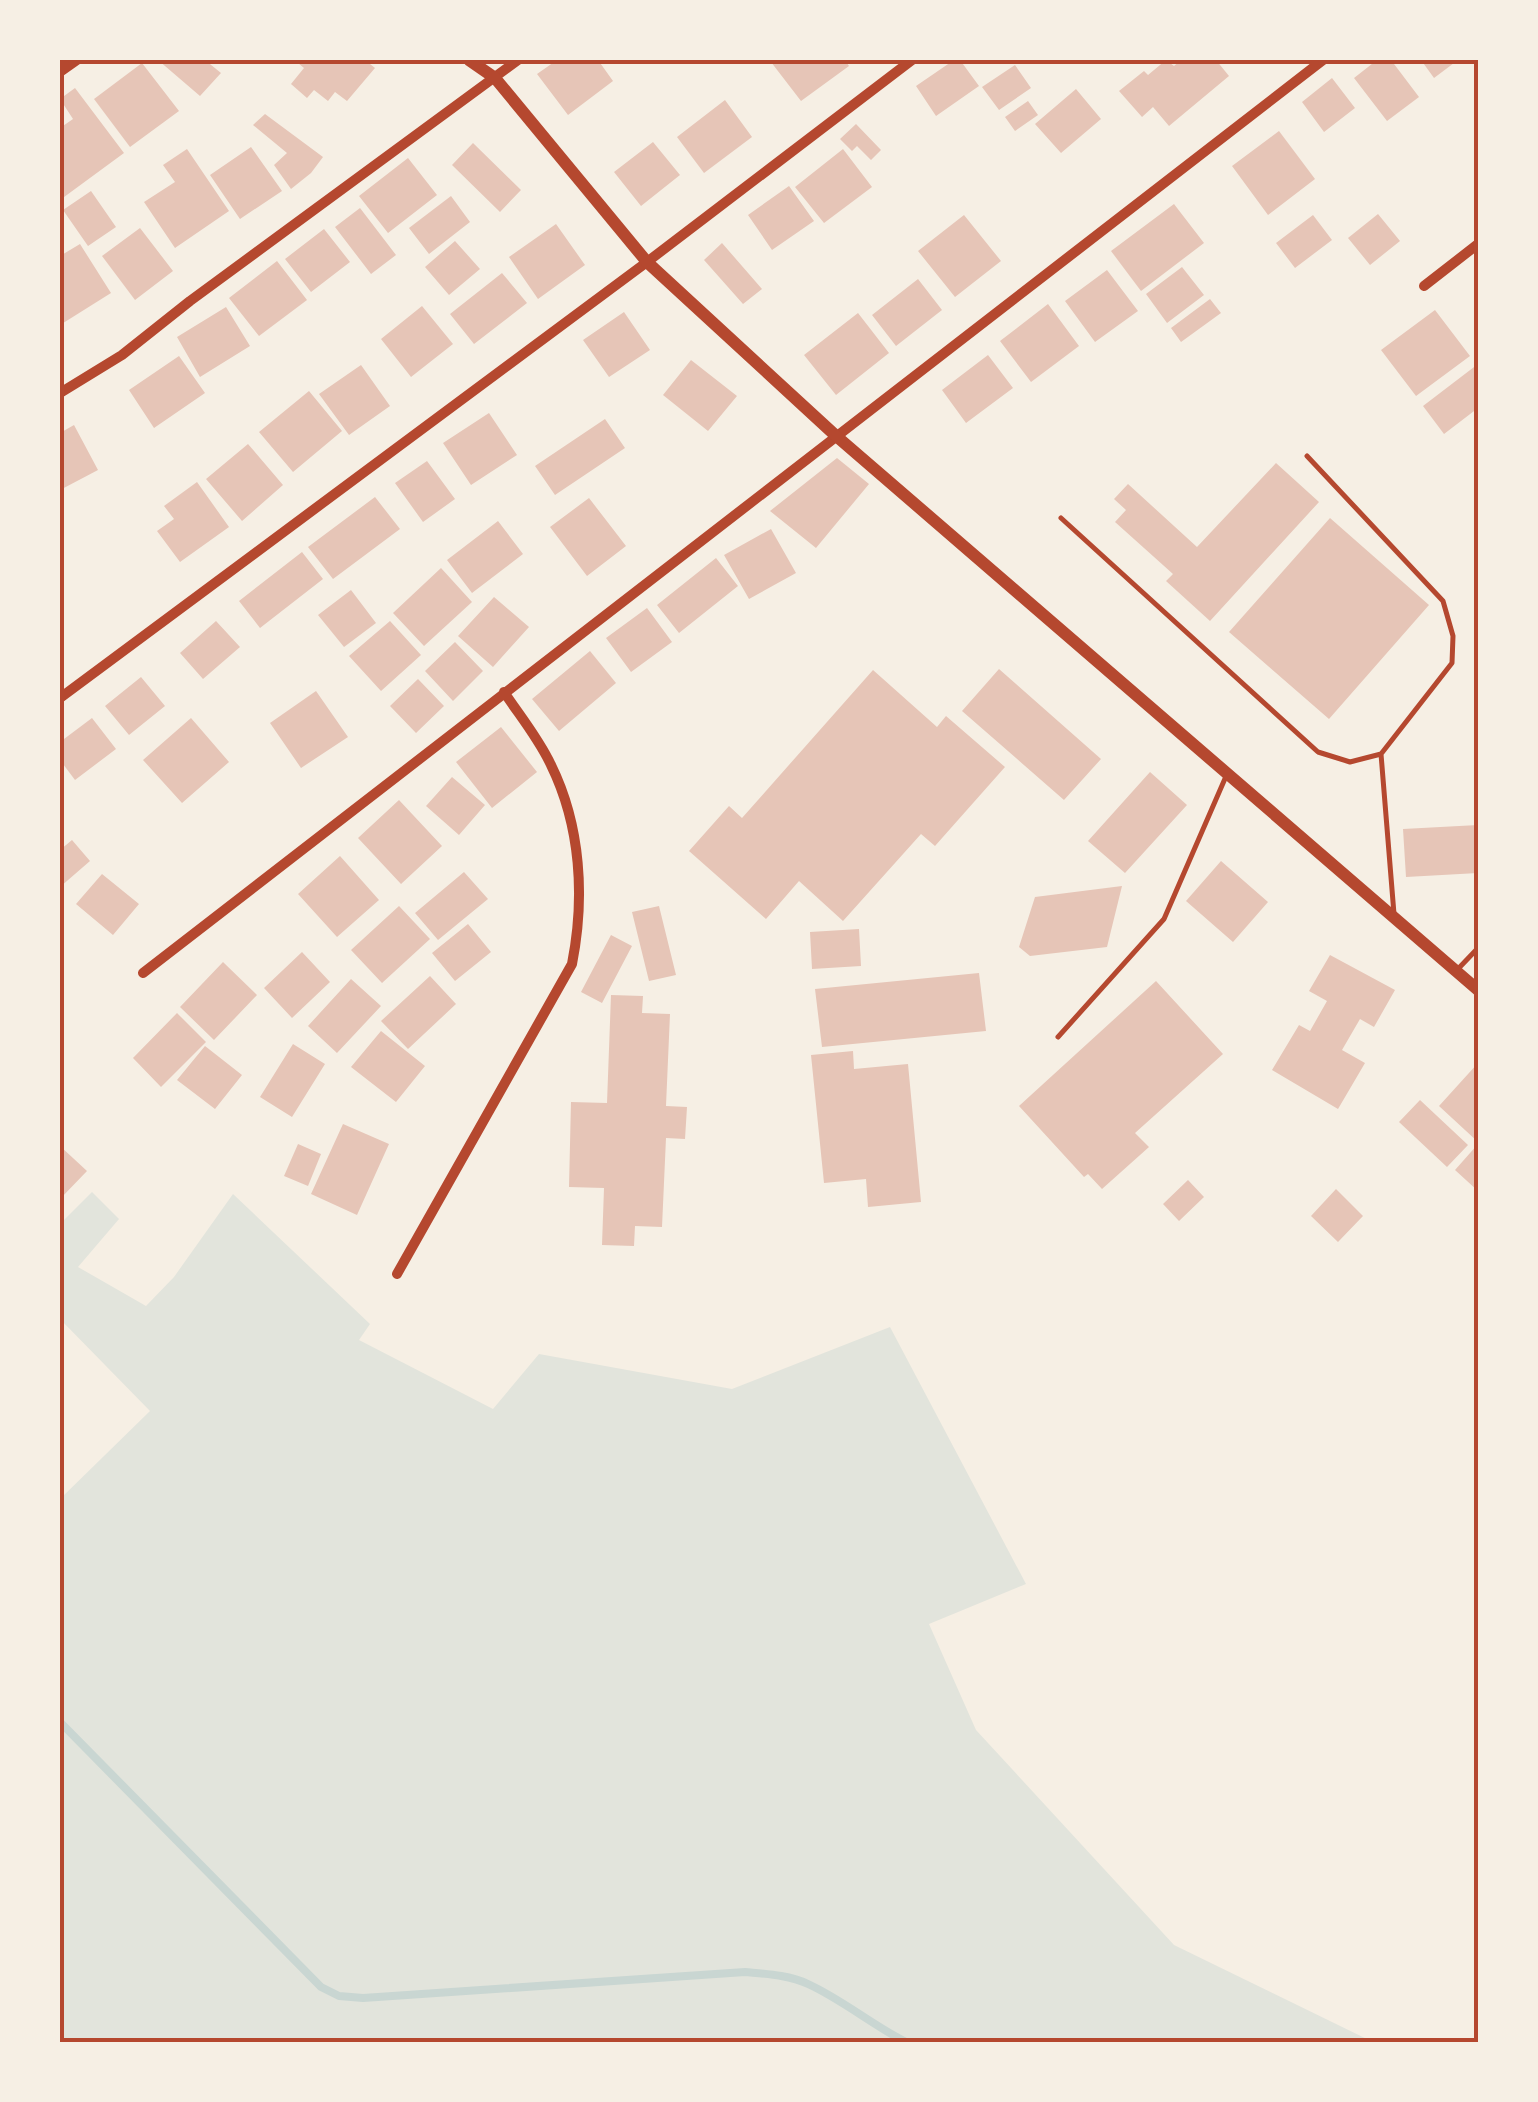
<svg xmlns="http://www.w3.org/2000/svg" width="1538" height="2102" font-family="Roboto,sans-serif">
<rect width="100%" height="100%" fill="#f6efe4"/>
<path fill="#e2e4dc" d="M92,1192l27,27 -41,48 68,39 28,-29 59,-83 137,130 -11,16 134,69 46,-55 193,35 158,-62 136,257 -97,40 47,106 198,215 199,97h-1313v-543l90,-88 -90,-92v-95z"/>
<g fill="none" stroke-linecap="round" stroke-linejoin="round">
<path stroke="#c9d6d2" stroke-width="8" d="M60,1722l261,265 18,9 24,2 382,-26c21,2 44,3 63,12 35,16 64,41 98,58"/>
</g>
<path fill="#e6c5b7" d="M158,60h47l16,13 -21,23z
M301,60h64l10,8 -28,33 -12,-9 -7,9 -14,-11 -7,8 -16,-14 13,-16 -6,-5z
M557,60h41l15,21 -45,34 -31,-41z
M773,60h72l4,6 -48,35 -30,-39z
M954,60h6l19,26 -43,30 -20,-30z
M1166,60l8,6 7,-6h35l13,16 -60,50 -16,-19 -11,10 -23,-26 25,-20 4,4z
M1377,60h14l28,37 -32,24 -33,-43z
M1421,60h37l-24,18z
M142,63l37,48 -49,36 -36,-48z
M1015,65l16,23 -32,22 -17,-23z
M1332,78l23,30 -31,24 -22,-30z
M75,88l49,65 -64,47v-72l13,-9 -13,-20z
M1076,89l25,30 -40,34 -26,-29z
M725,100l27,37 -48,36 -27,-36z
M1028,101l10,14 -23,16 -10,-14z
M265,114l58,43 -12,16 -20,16 -17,-24 13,-12 -34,-28z
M856,124l25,26 -10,10 -14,-14 -5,5 -12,-12z
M1279,131l36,48 -47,36 -36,-49z
M653,142l27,33 -39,31 -27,-34z
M473,143l48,47 -21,22 -48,-47z
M251,147l31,44 -42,28 -30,-44z
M187,149l42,62 -54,37 -31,-46 31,-20 -12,-17z
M843,149l29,38 -48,36 -29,-36z
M408,158l29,37 -49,38 -29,-37z
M789,186l25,35 -42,29 -24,-35z
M91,191l25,36 -28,19 -25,-36z
M451,196l19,26 -41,32 -20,-26z
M1174,204l30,39 -63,48 -30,-40z
M360,208l36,47 -25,19 -36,-47z
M1378,214l22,27 -30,24 -22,-27z
M964,215l37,46 -46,36 -37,-46z
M1313,215l19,25 -37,28 -19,-25z
M556,224l29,41 -47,34 -29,-42z
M140,228l33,43 -38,29 -33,-44z
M324,229l26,33 -39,30 -26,-33z
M455,241l25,28 -31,26 -24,-28z
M722,243l40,46 -19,15 -39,-44z
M80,244l31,49 -51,32v-69z
M277,261l30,39 -48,36 -30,-38z
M1182,267l22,28 -37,28 -21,-29z
M1107,270l31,41 -43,31 -30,-41z
M502,273l25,30 -53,41 -24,-30z
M918,279l24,31 -46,36 -24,-31z
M1210,299l11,14 -40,29 -10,-14z
M1048,304l31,42 -48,36 -31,-41z
M422,306l31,38 -42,33 -30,-38z
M226,307l24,39 -50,31 -23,-40z
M1435,310l35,46 -54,40 -35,-46z
M624,312l26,38 -41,27 -26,-37z
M858,313l31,40 -53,42 -32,-40z
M988,355l25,33 -47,35 -24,-33z
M179,356l26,37 -51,35 -25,-38z
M691,360l46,36 -29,35 -45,-36z
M1478,364v44l-34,26 -21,-28z
M361,365l29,41 -41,29 -30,-41z
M309,391l33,40 -49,41 -34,-40z
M489,413l28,42 -46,30 -28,-42z
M605,419l20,29 -70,47 -20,-29z
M74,425l24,45 -38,20v-57z
M248,444l35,41 -41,36 -36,-42z
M837,458l32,26 -53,64 -46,-37z
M427,461l28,38 -32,23 -28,-39z
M1276,463l43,39 -109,119 -44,-40 7,-7 -58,-52 11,-12 -12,-11 14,-15 69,63z
M197,482l32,45 -49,35 -23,-31 17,-12 -10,-13z
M375,497l25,32 -67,50 -25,-32z
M589,498l37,48 -39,30 -37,-49z
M1330,518l99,87 -100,114 -100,-87z
M498,521l25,33 -51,39 -25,-33z
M771,529l25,44 -47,26 -25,-44z
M302,552l21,27 -63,49 -21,-27z
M716,558l22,28 -59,47 -22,-28z
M441,568l31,34 -48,44 -31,-33z
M351,590l25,33 -32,24 -26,-32z
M494,597l35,30 -36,40 -35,-31z
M647,608l25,34 -41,30 -25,-34z
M216,621l24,26 -37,32 -23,-26z
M390,621l31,34 -40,36 -32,-35z
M455,642l28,29 -30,30 -28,-30z
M590,651l26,32 -57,48 -27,-32z
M999,669l102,90 -37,41 -102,-89z
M873,670l64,57 9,-11 59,51 -70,79 -14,-12 -78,87 -44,-40 -33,38 -77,-68 40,-45 13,12z
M141,677l24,29 -36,29 -24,-29z
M418,679l26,27 -28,27 -26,-27z
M316,691l32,46 -47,31 -31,-45z
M92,718l24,31 -41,31 -15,-20v-18z
M191,718l38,44 -47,41 -39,-43z
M501,727l36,45 -45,36 -36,-46z
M1150,772l37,33 -62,68 -37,-32z
M452,777l33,28 -26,30 -33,-29z
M399,800l43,46 -41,38 -43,-46z
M1478,825v48l-72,4 -3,-48z
M72,840l18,21 -30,26v-37z
M340,856l39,44 -42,37 -39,-43z
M1221,861l47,41 -35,40 -47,-41z
M464,872l24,27 -50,41 -23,-27z
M102,874l37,30 -26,31 -37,-31z
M1122,886l-15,61 -77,9 -11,-9 16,-50z
M399,906l31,33 -48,44 -31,-33z
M659,906l17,69 -27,6 -17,-69z
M468,924l23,28 -36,29 -23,-28z
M859,929l2,37 -49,3 -2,-37z
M611,935l21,11 -30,57 -21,-11z
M302,952l28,30 -38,36 -28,-30z
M1330,955l65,35 -21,37 -14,-8 -18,31 23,13 -27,46 -66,-39 27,-45 11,6 17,-30 -18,-10z
M223,962l34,33 -43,45 -34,-33z
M979,973l7,58 -164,16 -7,-58z
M430,976l26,28 -48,45 -27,-28z
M351,979l30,27 -44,47 -29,-27z
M1156,981l67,73 -88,79 14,14 -47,42 -14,-15 -4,3 -65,-71z
M611,995l32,1 -1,17 28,1 -4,92 21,1 -2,32 -19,-1 -4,89 -27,-1 -1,20 -32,-1 2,-57 -35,-1 2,-85 36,1z
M177,1013l29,29 -45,45 -28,-29z
M381,1031l44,35 -29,36 -45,-35z
M293,1044l32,20 -33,53 -32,-20z
M205,1046l37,29 -27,34 -38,-29z
M853,1051l1,18 54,-5 13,138 -53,5 -2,-28 -42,4 -13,-128z
M1478,1063v79l-39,-36z
M1420,1100l48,45 -21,22 -48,-45z
M343,1124l46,20 -32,71 -46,-21z
M298,1144l23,10 -13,32 -24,-10z
M1478,1144v47l-23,-21z
M60,1146l27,25 -27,28z
M1188,1180l16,17 -25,24 -16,-17z
M1336,1189l27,27 -25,26 -27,-26z"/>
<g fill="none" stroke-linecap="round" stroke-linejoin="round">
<path stroke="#b5482f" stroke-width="5" d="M1061,518l257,234 32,10 31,-8 71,-91 1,-27 -10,-35 -136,-145
M1381,754l13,160
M1456,971l22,-23
M1058,1037l106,-118 63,-145"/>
<path stroke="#b5482f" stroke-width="10" d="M60,72l17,-12
M1424,286l54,-42
M60,393l62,-38 68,-54 328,-241
M60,698l587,-436 265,-202
M143,973l1180,-913
M397,1274l175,-310c13,-66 9,-138 -21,-199 -12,-26 -31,-49 -47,-73"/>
<path stroke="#b5482f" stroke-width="12" d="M469,60l26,18 152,184 188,173 643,555"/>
</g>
<rect width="1538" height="2102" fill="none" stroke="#f6efe4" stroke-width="125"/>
<rect x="62" y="62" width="1414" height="1978" fill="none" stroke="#b5482f" stroke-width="4"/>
</svg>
